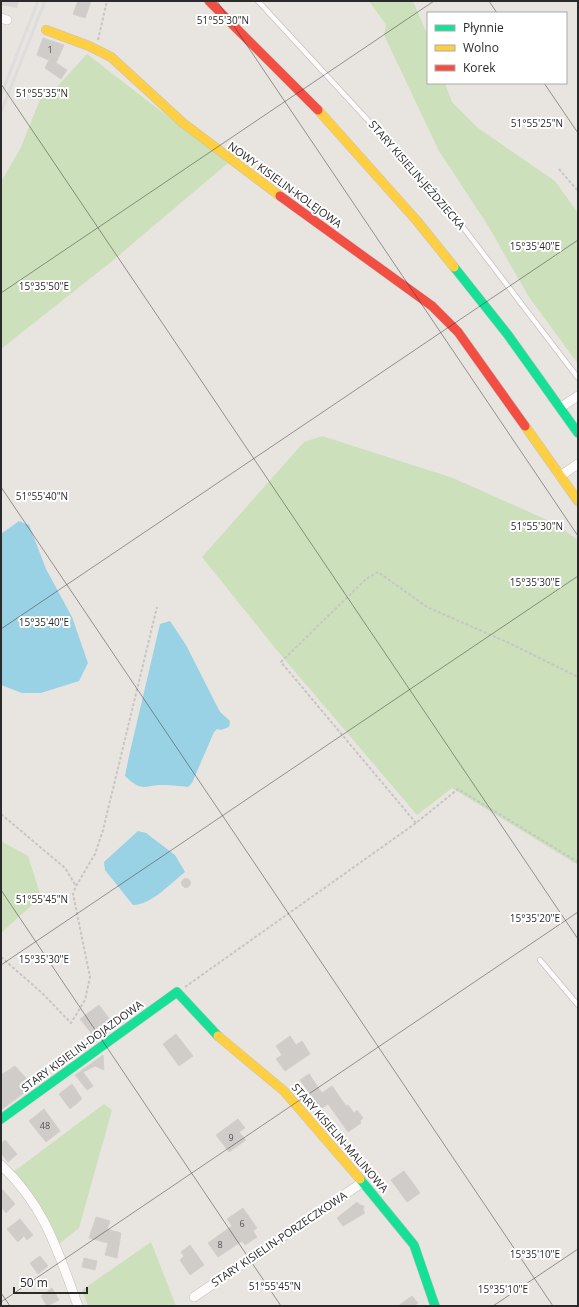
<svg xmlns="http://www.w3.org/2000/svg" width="579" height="1307" font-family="'Open Sans',sans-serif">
<rect width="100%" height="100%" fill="#e8e4e0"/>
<path fill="#d8d5d7" d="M1,1h18l-2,7 -16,-3z"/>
<path fill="#cce1bb" d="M369,1h44l15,35v47h17l7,19 26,26 77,53 23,32v151l-49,-67 -42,-73 -48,-73 -55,-116 2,-10z
M87,54l141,109 -117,99 -110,87v-167l20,-35 20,-50 14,-8z
M322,436l131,42 101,45 24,17v325l-126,-77 -35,27 -137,-161 -78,-97 102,-115z
M1,841l27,15 13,41 -39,35z
M104,1104l8,6 -33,118 -20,16 -47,-71z
M151,1242l25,64h-88l-6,-16z"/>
<path fill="#99d2e4" d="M19,521l10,4 17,44 26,48 16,46 -9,18 -38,12h-19l-21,-8v-151z
M170,621l16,24 34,67 10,9 -1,6 -8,3 -4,-1 -3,3 -22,51 -4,4c-8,-1 -15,-2 -22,-2 -22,-1 -22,9 -41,-9l4,-20 31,-132z
M138,831l8,2 29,22 10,17c-14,11 -34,33 -52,33l-28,-35 -1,-8z"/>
<path fill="#cfccc9" stroke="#d3d0cc" d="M78,1h13l-6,17 -12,-4z
M43,38l21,7 -8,18 11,7 -6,9 -16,-11 4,-8 -12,-5z
M181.5 883a4.5 4.5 0 1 1 9 0a4.5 4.5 0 1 1-9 0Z
M99,1005l12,16 -18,14 -13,-16z
M176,1034l17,22 -14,10 -16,-22z
M290,1036l6,9 6,-4 8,13 -25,17 -9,-12 6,-4 -6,-9z
M103,1055l1,15 -9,-4 -12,6 10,14 -6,4 -12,-15z
M15,1066l18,20 -32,24v-35z
M309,1074l13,19 10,-7 14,20 2,-1 6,8 3,-3 6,8 -3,3 1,2 -13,9 -20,-28 -7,5 -21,-29z
M72,1084l10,15 -12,10 -11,-15z
M44,1109l16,22 -14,11 -17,-21z
M238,1119l7,9 -6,4 7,8 -17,12 -13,-17z
M5,1140l12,14 -9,8 -7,-9v-9z
M404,1171l16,22 -13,9 -16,-22z
M1,1188l14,16 -9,9 -5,-6z
M357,1202l3,3 4,1 -1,4 2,3 -22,13 -6,-8z
M243,1208l14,20 -4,3 4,6 -12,8 -3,-4 -24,16 -10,-14 24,-17 -5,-7z
M96,1217l14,4 -3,8 14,4 -4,25 -12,-3 3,-12 -19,-5z
M20,1219l13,16 -6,5 -3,-4 -6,6 -11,-13z
M190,1245l14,20 -14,10 -10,-15 4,-4 -3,-4z
M40,1256l8,10 -10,8 -8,-11z
M84,1258l13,3 -2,9 -13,-3z
M52,1288l7,12 -12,6 -6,-10z
M412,1296l6,7 -4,3h-16z"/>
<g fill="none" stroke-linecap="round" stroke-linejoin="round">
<defs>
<path id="lane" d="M258,1l188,204 132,173
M540,960l38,45"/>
<path id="street" d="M1,18l6,2
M561,407l17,-11
M560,476l18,-12
M1,1165c44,41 57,87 77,141
M194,1297l169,-115"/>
<path id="fast" d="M454,267l54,68 70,98
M1,1119l176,-127 41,44
M360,1179l54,66 21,61"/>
<path id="slow" d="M46,30l43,16 22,11 72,66 97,73
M318,110l99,111 37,46
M525,426l53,75
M218,1036l66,55 76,88"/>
<path id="jam" d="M209,1l109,109
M280,196l152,110 26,26 67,94"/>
</defs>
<use href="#lane" stroke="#c4c2c3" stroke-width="6"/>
<use href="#street" stroke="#c4c2c3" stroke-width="10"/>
<use href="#fast" stroke="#c4c2c3" stroke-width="10"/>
<use href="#slow" stroke="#c4c2c3" stroke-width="10"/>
<use href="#jam" stroke="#c4c2c3" stroke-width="10"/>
<path stroke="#c6c6c5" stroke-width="2" stroke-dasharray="3 2" stroke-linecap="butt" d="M98,40l9,-39
M559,169l19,22
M1,814l64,54 11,18
M416,823l-135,-161 85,-83 12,-7 49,35 80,35 71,35
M1,957l41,36 29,30 14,-23 5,-23 -17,-83 3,-8 19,-32 8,-24 54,-223
M185,987l231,-164 42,-34 120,73"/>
<use href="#lane" stroke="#fcfbfa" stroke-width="4.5"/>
<use href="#street" stroke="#fcfbfa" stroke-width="9"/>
<use href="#fast" stroke="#16e098" stroke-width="9"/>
<use href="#slow" stroke="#ffcf43" stroke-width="9"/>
<use href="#jam" stroke="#f24e42" stroke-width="9"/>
<path stroke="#deddde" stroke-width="3" d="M1,95l37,-94
M1,112l44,-111"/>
</g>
<path fill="none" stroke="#2a2a2a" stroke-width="1" stroke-opacity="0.45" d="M217,1l361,535M489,1l8,12M544,83l34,50M1,84l577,855M1,293l433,-292M1,487l552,819M1,629l577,-389M1,890l280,416M1,965l577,-389M1,1293l9,13M1,1302l577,-390M493,1306l85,-57"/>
<g text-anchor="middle" stroke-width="4" stroke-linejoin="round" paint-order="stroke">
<g font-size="9" fill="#545352">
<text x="50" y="53">1</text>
<text x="45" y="1129">48</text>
<text x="231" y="1141">9</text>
<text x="242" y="1227">6</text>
<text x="220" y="1248">8</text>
</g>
<g font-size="11" fill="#2a2a2a" stroke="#fff">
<text transform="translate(417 175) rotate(49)" y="4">STARY KISIELIN-JEŹDZIECKA</text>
<text transform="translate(285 185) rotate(36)" y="4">NOWY KISIELIN-KOLEJOWA</text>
<text transform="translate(82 1046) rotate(-36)" y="4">STARY KISIELIN-DOJAZDOWA</text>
<text transform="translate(340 1138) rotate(49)" y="4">STARY KISIELIN-MALINOWA</text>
<text transform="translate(279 1239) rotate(-34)" y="4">STARY KISIELIN-PORZECZKOWA</text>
</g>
</g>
<g font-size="10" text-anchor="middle" fill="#2a2a2a" stroke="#fff" stroke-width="4" stroke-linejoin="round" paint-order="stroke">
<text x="223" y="24">51°55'30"N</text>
<text x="42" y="97">51°55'35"N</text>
<text x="537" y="127">51°55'25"N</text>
<text x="535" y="250">15°35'40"E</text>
<text x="44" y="290">15°35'50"E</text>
<text x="42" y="500">51°55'40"N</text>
<text x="537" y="530">51°55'30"N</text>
<text x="535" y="586">15°35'30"E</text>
<text x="44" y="626">15°35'40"E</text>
<text x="42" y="903">51°55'45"N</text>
<text x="535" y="922">15°35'20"E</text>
<text x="44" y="963">15°35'30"E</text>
<text x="535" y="1258">15°35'10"E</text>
<text x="275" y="1290">51°55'45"N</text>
<text x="503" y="1293">15°35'10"E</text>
</g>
<rect width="579" height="1307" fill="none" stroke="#2a2a2a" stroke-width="4"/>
<rect x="427" y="12" width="140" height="72" fill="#ffffff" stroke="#aaaaaa"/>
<rect x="435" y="25" width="20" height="6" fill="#16e098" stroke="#aaaaaa"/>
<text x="463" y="32" font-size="12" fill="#2a2a2a">Płynnie</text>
<rect x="435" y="45" width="20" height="6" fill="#ffcf43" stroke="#aaaaaa"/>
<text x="463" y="52" font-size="12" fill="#2a2a2a">Wolno</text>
<rect x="435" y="65" width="20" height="6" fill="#f24e42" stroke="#aaaaaa"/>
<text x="463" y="72" font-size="12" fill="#2a2a2a">Korek</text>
<path d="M14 1287v6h73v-6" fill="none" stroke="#2a2a2a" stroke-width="2"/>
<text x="20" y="1287" font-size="12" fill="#2a2a2a" stroke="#ffffff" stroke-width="3" paint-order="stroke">50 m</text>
</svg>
